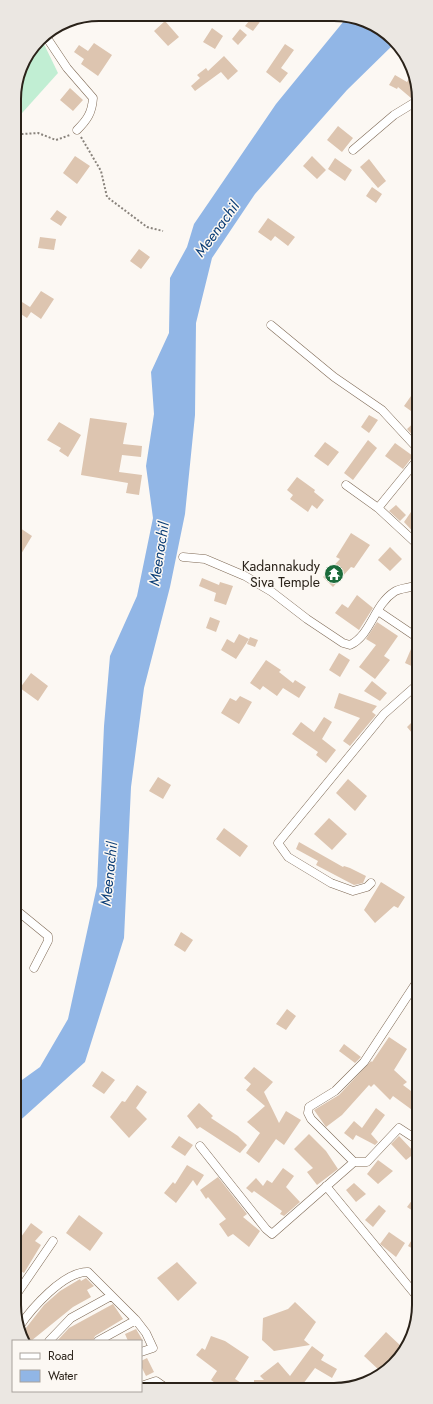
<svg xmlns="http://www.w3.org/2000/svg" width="433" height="1404" font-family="Jost,sans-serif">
<rect width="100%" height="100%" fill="#fcf8f3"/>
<path fill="#c1eed3" d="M41,38l17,35 -44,49c0,-31 3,-62 27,-84z"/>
<path fill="#91b6e6" d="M348,16l46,23 2,3 -49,48 -92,104 -43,64 -16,65 -1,92 -10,99 -15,73 -26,101 -13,99 -7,151 -39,124 -70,63v-40l25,-18 28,-48 29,-133 7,-160 6,-70 27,-60 16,-78 -7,-52 8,-52 -3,-42 18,-39 1,-55 17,-31 7,-23 82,-120z"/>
<path fill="#ddc5b0" d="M254,15h11l-12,16 -8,-5z
M165,21l14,16 -11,9 -14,-15z
M212,28l11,8 -8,13 -12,-7z
M240,29l7,6 -9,10 -6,-6z
M94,43l18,12 -14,21 -17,-12 3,-5 -10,-7 5,-7 9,6z
M285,44l9,6 -13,18 7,5 -8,10 -14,-11z
M224,56l14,15 -10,9 -7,-8 -26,19 -4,-5 9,-8 -3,-3 9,-7 2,3z
M412,73l5,10v7l-6,8 -13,-11 -1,2 -8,-4 6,-10 12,7z
M70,88l13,12 -10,11 -13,-11z
M338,126l15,12 -11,14 -15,-12z
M75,156l15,10 -13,18 -14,-11z
M312,156l14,14 -9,9 -14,-13z
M335,158l17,12 -7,11 -17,-12z
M369,159l17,22 -8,7 -18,-21z
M372,187l10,7 -6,9 -10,-7z
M57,210l10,7 -6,9 -11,-7z
M268,218l27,19 -7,9 -13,-10 -4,5 -13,-9z
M40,237l16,2 -2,11 -16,-2z
M139,249l11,8 -9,12 -11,-8z
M41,291l13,8 -13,20 -10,-7 -4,6 -11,-7 6,-9 8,5z
M418,386v30l-14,-10z
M369,415l9,5 -9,13 -8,-6z
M90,418l37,5 -4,21 19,2 -1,11 -19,-2 -3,17 23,3 -3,20 -13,-2 2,-10 -47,-8z
M418,419v22l-11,-12z
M59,422l22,13 -13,22 -9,-6 2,-3 -14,-8z
M368,440l9,8 -24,32 -9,-7z
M325,442l14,10 -11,14 -14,-10z
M395,443l18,13 -10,13 -18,-13z
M297,477l18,13 -1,2 10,8 -7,9 -5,-4 -4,7 -18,-13 3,-4 -6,-5z
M418,502v35l-14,-15z
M396,505l10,10 -6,6 -11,-10z
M20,528l12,8 -17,28v-27z
M351,533l19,12 -16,23 -3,-1 -18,20 -10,-10 17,-18 -4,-2z
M390,547l12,12 -12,12 -12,-11z
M202,578l17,7 1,-3 13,4 -7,19 -12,-4 2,-8 -17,-7z
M357,595l16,13 -14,22 -24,-17 7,-9 6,4z
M210,617l10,4 -4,11 -10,-4z
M377,622l21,14 -14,20 6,4 -15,19 -16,-12 17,-22 -10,-6z
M239,634l10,5 -13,20 -15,-9 6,-11 7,4z
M250,637l8,3 -3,7 -8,-3z
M414,642l4,1v26l-13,-6z
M339,653l11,7 -10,17 -11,-7z
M266,660l15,10 -2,2 14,11 2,-3 11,7 -7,11 -16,-10 -6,8 -14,-10 -3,4 -10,-7z
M31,673l17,13 -10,15 -18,-13z
M372,681l15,12 -7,8 -16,-10z
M339,693l38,13 -5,6 4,3 -26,31 -7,-5 17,-23 -26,-10z
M240,696l12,6 -13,22 -18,-11 9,-15 6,3z
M418,716v24l-11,-13z
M324,717l8,5 -10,17 14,11 -10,13 -10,-8 2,-3 -26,-18 9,-12 13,10z
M158,777l13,8 -8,14 -14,-8z
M348,779l19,17 -12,15 -19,-18z
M329,818l18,16 -15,16 -18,-16z
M224,828l24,18 -8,11 -24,-18z
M299,842l44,25 1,-1 6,2 16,8 -3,7 -9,2 -38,-20 2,-4 -22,-12z
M381,882l24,15 -7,11 -4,-2 -19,17 -11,-13z
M181,932l12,8 -8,12 -11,-7z
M287,1009l9,7 -10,14 -10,-6z
M389,1037l18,12 -13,21 13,12 -4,3 16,12v18l-26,-19 -3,4 -16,-16 -3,3 -2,-2 -27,30 -16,12 -12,-17 25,-15 32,-34 1,1z
M344,1044l17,13 -6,6 -16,-12z
M254,1067l19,15 -9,10 15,31 7,-12 15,9 -17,25 -8,-6 -17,24 -13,-10 14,-20 -13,-11 18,-16 -19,-16 5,-6 -7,-6z
M102,1071l13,9 -11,14 -12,-8z
M137,1085l10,7 -11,16 11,11 -18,19 -19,-21 12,-16 3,1z
M199,1103l14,13 -2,2 27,18 9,9 -7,8 -40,-26 -3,2 -10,-13z
M376,1108l9,7 -14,19 7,8 -3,3 -19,-10 -3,5 -9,-7 10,-12 8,7z
M309,1134l17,17 12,18 -21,16 -10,-13 6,-4 -19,-19z
M179,1136l14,9 -8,11 -14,-9z
M399,1136l16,17 -9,7 -15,-16z
M378,1160l15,11 -15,13 -11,-10z
M187,1165l17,10 -7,11 -4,-6 -17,23 -12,-10 9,-11 2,2z
M283,1168l11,8 -8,11 14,15 -16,14 -4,-2 2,-3 -28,-20 -2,2 -6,-5 10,-10 7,8 4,-6 5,3z
M218,1177l29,37 -4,3 17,14 -11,16 -16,-13 -5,3 -9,-13 7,-5 -18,-22 -2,2 -6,-9z
M354,1183l12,11 -10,8 -10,-12z
M419,1191v24l-12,-8z
M379,1205l7,6 -13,16 -8,-7z
M79,1215l24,18 -13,18 -24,-18z
M31,1223l12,9 -8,9 6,4 -17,28 -8,-5v-24z
M419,1228v24l-11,-6z
M389,1232l16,11 -9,14 -16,-13z
M177,1262l20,21 -19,18 -21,-23z
M86,1278l8,8 -7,4 4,7 -18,10 -42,34h-5l-4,-8 22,-28 16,-14 20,-12 1,2z
M295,1302l21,20 -12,18 6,5 -36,6 -12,-11 1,-22 25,-9z
M113,1304l10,15 -28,17 -2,5h-36l12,-13z
M136,1329l3,5 4,7h-15l-3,-7z
M386,1332l16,15 -22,24 -16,-15z
M211,1336l14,5 24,16 -14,22 14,9h-35l4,-3 -7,-5 6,-9 -21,-16 6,-7 3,2z
M312,1346l12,9 -3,5 16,9 -5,9 -17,-10 -15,20h-46v-8h10l-4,-4 18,-14 12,14z
M147,1358l7,14 -8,4 -5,-10v-5z"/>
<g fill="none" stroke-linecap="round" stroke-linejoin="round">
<defs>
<path id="street" d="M45,35l22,33 26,30c-1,15 -6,22 -16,32
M353,150l41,-35 23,-14
M271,325l63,52 48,33 36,39
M346,485l32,23 40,37
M378,508l40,-49
M183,557l22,2 40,17 27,16 35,27 36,24 7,2c21,-10 24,-40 44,-53 5,-4 17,-4 24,-7
M378,611l40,27
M371,883l-4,4 -14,4 -22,-8 -43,-26 -10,-14 106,-129 34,-30
M15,909l33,27v5l-14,27
M200,1146l66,83 6,5 82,-72h13l32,-34 20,13
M354,1162l-43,-43 -3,-6 1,-6 26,-16 29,-29 54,-82
M326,1186l93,113
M16,1295l37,-54
M19,1327c12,-18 45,-56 69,-55l48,48 10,13 7,15 -12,4
M49,1341l22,-23 40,-22
M98,1341l38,-21
M141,1386l15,-5 10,7"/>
</defs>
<use href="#street" stroke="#7e6955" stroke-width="9"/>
<path stroke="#89837c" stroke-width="2" stroke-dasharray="2 2" stroke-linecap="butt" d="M14,131l8,3 16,-1 18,7 14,-5
M81,137l20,34 6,26 40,30 16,4"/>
<use href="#street" stroke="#fff" stroke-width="8"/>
</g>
<defs>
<symbol id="temple-disc" viewBox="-11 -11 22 22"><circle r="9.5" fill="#1b6b3b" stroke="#fcf8f3"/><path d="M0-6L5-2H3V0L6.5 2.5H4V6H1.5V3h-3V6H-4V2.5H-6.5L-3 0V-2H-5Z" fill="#fff"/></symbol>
</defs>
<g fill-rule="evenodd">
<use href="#temple-disc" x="323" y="563" width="22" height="22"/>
</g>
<g text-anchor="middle" stroke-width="3" stroke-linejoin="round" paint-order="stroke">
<g font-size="14" fill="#2a2219" stroke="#fcf8f3" text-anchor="end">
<text x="320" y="571">Kadannakudy<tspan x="320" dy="16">Siva Temple</tspan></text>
</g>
<g font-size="15" font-style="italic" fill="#0a3d76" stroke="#fcf8f3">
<text transform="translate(217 229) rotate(-54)" y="5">Meenachil</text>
<text transform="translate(159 554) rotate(-81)" y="5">Meenachil</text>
<text transform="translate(109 874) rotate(-84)" y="5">Meenachil</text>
</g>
</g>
<path d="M0 0H433V1404H0ZM99 21H334A78 78 0 0 1 412 99V1305A78 78 0 0 1 334 1383H99A78 78 0 0 1 21 1305V99A78 78 0 0 1 99 21Z" fill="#ebe7e2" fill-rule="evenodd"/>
<path fill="none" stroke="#2a2219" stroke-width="2" d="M99 21H334A78 78 0 0 1 412 99V1305A78 78 0 0 1 334 1383H99A78 78 0 0 1 21 1305V99A78 78 0 0 1 99 21Z"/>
<rect x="12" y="1340" width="130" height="52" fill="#fcf8f3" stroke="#a8a29c"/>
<rect x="20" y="1353" width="20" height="6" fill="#ffffff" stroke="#a8a29c"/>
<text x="48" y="1360" font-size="12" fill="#2a2219">Road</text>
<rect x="20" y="1370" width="20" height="12" fill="#91b6e6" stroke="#a8a29c"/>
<text x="48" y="1380" font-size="12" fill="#2a2219">Water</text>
</svg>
